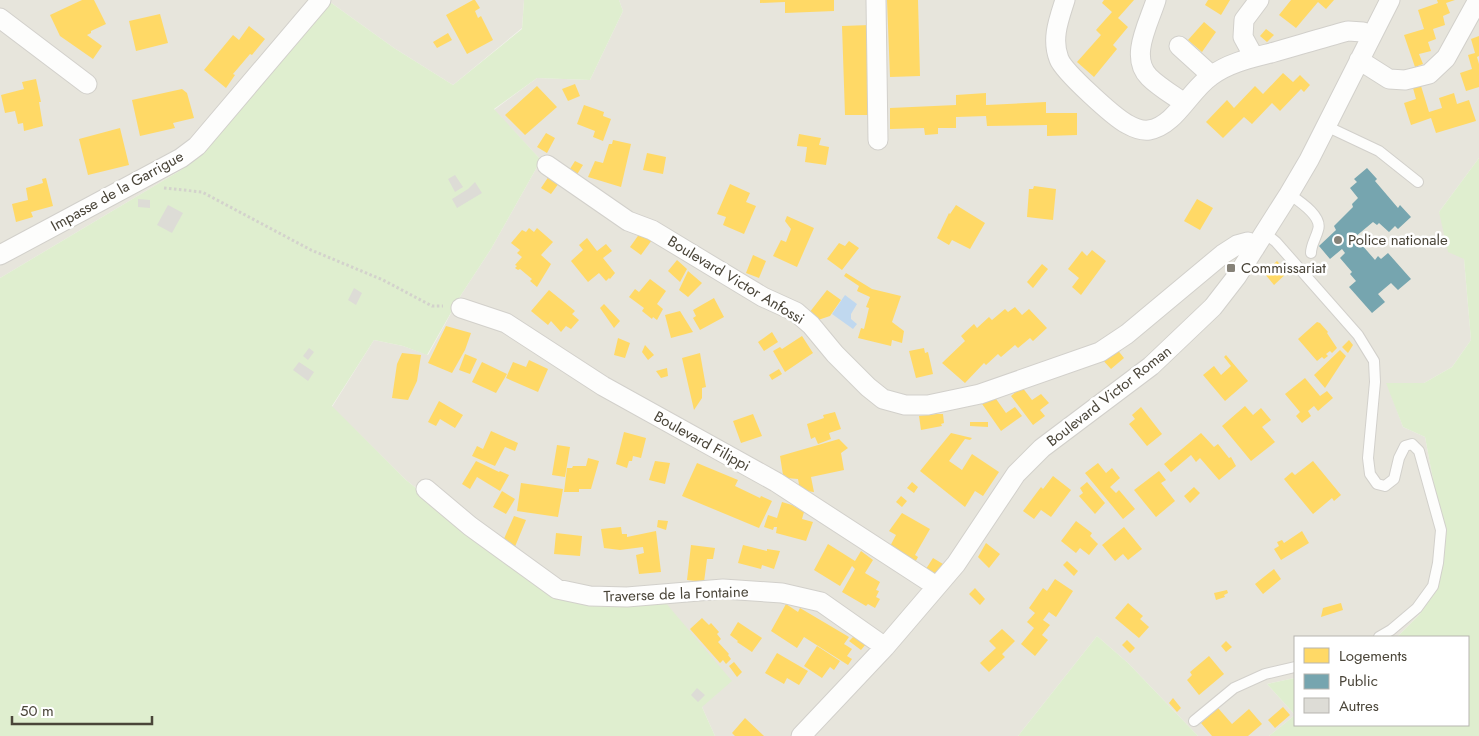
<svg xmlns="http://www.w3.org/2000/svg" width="1479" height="736" font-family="Jost,sans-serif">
<rect width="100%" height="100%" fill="#f4f3ee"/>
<path fill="#e7e5dc" d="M0,0h524l-2,28 -69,57 -59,-37 -64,-46 -149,168 -181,108z
M619,0h860v158l-40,54 25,47 7,81 -19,27 -28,16h-37l16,44 22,10 10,53 11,42 -9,58 -18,25 -22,22h-102v41l-28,6 28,31 -26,21h-71l-70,-73 -31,-27 -79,100h-303l-13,-29 -113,-107 -82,-39 -101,-81 -74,-73 42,-67 29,6 25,9 33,-60 30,-46 50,-89 -47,-50 43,-32 53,2 33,-69z"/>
<path fill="#dfeecf" d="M524,0h95l4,11 -33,69 -53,-2 -43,31 47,51 -50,89 -30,46 -34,60 -24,-9 -29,-6 -42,66 74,74 101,81 44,31 114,10 67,79 -30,26 13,29h-715v-458l181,-108 149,-168 64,46 59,37 69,-56z
M1479,158v578h-210l26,-21v10h173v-88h-71l22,-22 18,-25 9,-58 -11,-42 -10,-53 -22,-10 -17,-44h38l28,-16 19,-27 -7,-81 -16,-7 -9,-40z
M1097,636l31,27 70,73h-180z
M1295,678v37l-28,-31z"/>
<path fill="#c0d8ef" d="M845,295l12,9 -6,10v5l6,5 -4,5 -21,-15z"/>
<path fill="#ffd966" d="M82,0h12l12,24 -15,7v2l-4,2 15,11 -9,13 -33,-23 -10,-21z
M473,0h2l5,8 -5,3 3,7 3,-2 12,24 -26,14 -21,-39z
M760,0h74v11l-49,2v-11l-25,1z
M887,0h31l2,76 -30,1z
M1104,0h30l-16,18 10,9 -15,18 4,4 -23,28 -17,-15 24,-27 -5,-5 16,-18 -10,-9z
M1208,0h22l-9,15 -16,-10z
M1291,0h43l-8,9 -8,-7 -22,26 -17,-13z
M1437,0h18l-9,3 4,10 -7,3 2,9 -12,4 3,10 -8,3 3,9 -12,3 4,10 -8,3 -11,-32 20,-6 -6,-19 20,-7z
M160,14l8,29 -32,8 -7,-30z
M1204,22l12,10 -14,20 -14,-12z
M870,25l2,90h-27l-3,-89z
M249,26l16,13 -13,16 -2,-1 -17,20 2,1 -9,13 -22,-18 29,-35 6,5z
M1266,29l8,6 -7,7 -7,-6z
M448,33l4,7 -15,8 -4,-6z
M1479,36v20l-2,1 2,7v23l-13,4 -6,-18 12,-4 -4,-14 7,-2 -4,-14z
M1283,73l10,9 7,-7 10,10 -6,7 -3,-3 -21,22 -8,-8 -20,21 -8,-7 -21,21 -17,-16 21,-22 7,8 21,-22 8,8z
M36,79l5,23h-2l4,24 -19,5 -1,-8 -5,1 -3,-13 -10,2 -4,-18 23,-6 -2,-7z
M575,84l5,12 -12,5 -6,-12z
M537,86l20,21 -32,28 -20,-20z
M1421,86l8,26 13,-4 -3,-10 15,-5 3,11 12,-4 7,21 -40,12 -5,-15 -20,7 -7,-22 12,-4 -3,-11z
M182,89l5,4 7,25 -21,5 2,5 -35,8 -8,-36z
M986,93v12l60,-3v11h31v22l-30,1v-11l-60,1 -1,-10 -30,1v11h-18v6l-13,1 -1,-7 -34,1v-21l66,-3v-10z
M584,105l20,7 -1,4 8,3 -8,22 -10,-4 2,-6 -18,-7z
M120,128l9,37 -41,10 -9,-36z
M546,133l9,5 -8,15 -10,-6z
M799,134l22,4 -2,7 10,2 -3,18 -21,-3 2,-15 -10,-1z
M613,140l18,4 -10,43 -33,-10 7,-16 8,2 6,-19h3z
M647,153l19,4 -3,17 -20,-4z
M575,161l8,4 -7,11 -8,-4z
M549,176l10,7 -8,11 -10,-6z
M46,178l7,28 -22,6 2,5 -17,5 -4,-18 16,-4 -2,-12 17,-5 -1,-4z
M730,184l20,9 -4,9 10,4 -12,28 -21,-9 3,-8 -9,-3z
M1034,186l22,3 -3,31 -26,-3 2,-28h4z
M1197,199l16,9 -13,22 -16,-9z
M956,205l29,18 -15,26 -18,-9 -3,5 -12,-7 12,-25 1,1z
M787,216l27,12 -17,39 -24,-11 8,-16 5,2 5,-13 -6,-8z
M529,228l5,4 3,-4 16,14 -12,13 10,9 -14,23 -7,-6 2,-2 -12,-10 -2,1 -3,-2 2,-2 -2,-1 7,-8 -5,-4 3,-3 -9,-7 11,-13 4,2z
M640,233l12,7 -11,15 -11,-8z
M587,238l10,13 9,-7 6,7 -9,7 12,15 -5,6 -1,-1 -3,3 -7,-8 -11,9 -17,-21 12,-11 -4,-5z
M849,241l10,7 -17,22 -15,-11 12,-16 6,3z
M1092,250l14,11 -25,34 -9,-8 7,-9 -11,-9 14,-18 5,5z
M753,255l13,6 -7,17 -13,-5z
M677,260l10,9 -7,13 -12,-11z
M1277,261l11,11 -14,13 -10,-12z
M1042,264l6,5 -15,19 -6,-6z
M688,271l14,12 -14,14 -9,-7z
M846,273l26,16 29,7 -9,26 12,9 -2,12 -10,-3 -1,6 -33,-8 3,-10 3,1 5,-21 -3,-1 4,-10 -13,-6 2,-5 -15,-10z
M650,279l16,12 -9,13 6,5 -6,11 -4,-3 -1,2 -10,-8 2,-3 -15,-11 6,-8 4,3z
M549,290l26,21 -3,3 7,6 -8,9 -5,-3 -5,6 -10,-11 -3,4 -17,-14z
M827,290l14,10 -11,16 -12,4 -9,-7z
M714,298l10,19 -24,13 -7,-12 3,-2 -3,-6z
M604,304l16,17 -6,7 -14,-20z
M1015,307l7,8 7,-6 18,19 -14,13 -3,-3 -12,10 -3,-3 -14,12 -3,-3 -12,11 -2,-2 -19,20 -23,-20 23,-22 -4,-5 13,-12 3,4 12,-11 3,3 13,-11 3,3z
M680,311l13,21 -22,6 -6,-23z
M1317,322l3,1 8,9 -1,1 10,15 -5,5 -2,-2 -4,3 2,2 -4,3 -2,-2 -5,4 -19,-22z
M446,326l25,7 -6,17 -13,23 -24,-10z
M772,332l6,10 -14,9 -6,-9z
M802,336l11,17 -28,19 -12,-21 7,-4 2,2z
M618,338l12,5 -5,15 -11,-3z
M1349,340l4,5 -5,8 -6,-6z
M645,345l9,10 -6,5 -6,-8z
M924,348l1,5 3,-1 5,22 -17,4 -7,-27z
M1116,348l8,10 -13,11 -11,-12z
M1340,350l6,6 -21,32 -11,-13z
M402,353l19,2 -4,26 -9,19 -16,-2 5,-34z
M700,353l6,34 -4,1v10l-8,12 -12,-52z
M465,354l12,5 -7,15 -11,-4z
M1226,355l22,26 -23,20 -22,-26 11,-9 7,9 10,-9 -7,-9z
M529,360l19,9 -10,23 -32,-14 7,-16 13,5z
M482,362l25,12 -11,19 -24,-11z
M667,368l1,8 -7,2 -5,-7z
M779,369l3,5 -10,6 -3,-5z
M1305,378l15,18 7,-5 6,7 -15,13 -4,-5 -6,5 3,5 -9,7 -6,-7 4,-4 -15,-18z
M1022,387l10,13 9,-6 8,9 -9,7 5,6 -12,9 -22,-29z
M994,396l12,17 9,-6 7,9 -21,15 -21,-30z
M439,401l24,14 -8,13 -15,-9 -4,7 -8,-4z
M1245,406l8,9 8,-7 10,12 -9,7 13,15 -24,19 -29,-35z
M1141,407l21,27 -15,12 -18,-22 6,-5 -3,-4z
M835,412l6,17 -12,4 2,6 -13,5 -3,-7 -4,2 -4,-15 17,-6 -1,-3z
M753,414l9,22 -21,7 -8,-22z
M937,414h6l1,9 -3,1 1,2 -21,4 -2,-14z
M970,422h18v5l-18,-1z
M491,431l27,12 -3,8 -10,-4 -10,19 -23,-10 5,-10 6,3z
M624,432l22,6 -5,20 -8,-2 -1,5h-3l-2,7 -11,-4z
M951,433l21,5 -2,2 -5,-1 -16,22 13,9 10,-16 27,18 -16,24 -8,-5 -10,16 -45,-36z
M1201,433l13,14 4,-3 11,14 2,-1 5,9 -17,14 -19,-22 -4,4 -5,-7 -20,17 -7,-8z
M839,439l9,9 -7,5 3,17 -33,7 3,15 -14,-2 -2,-11 -12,-1 -1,-3h-2l-3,-19z
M557,445l13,2 -5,30 -13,-2z
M588,458l11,3 -8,28h-12v3h-15l3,-24h5l1,-2h13z
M476,461l23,11 1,-1 9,4 -9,16 -23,-14 -7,12 -8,-5z
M655,461l15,2 -5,21 -16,-4z
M1313,461l28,34 -7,6 -2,-3 -19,16 -29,-35 8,-7 3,3z
M697,463l41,17 -3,6 25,12 1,-2 11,5 -13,27 -77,-32z
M1098,463l8,10 6,-5 8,10 -10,9 6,6 3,-3 16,19 -12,10 -38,-46z
M1159,471l7,9 -5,3 14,18 -19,16 -22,-27z
M1053,476l18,14 -20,27 -10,-7 -7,9 -11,-8 18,-24 2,2z
M912,482l6,5 -4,6 -7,-5z
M1087,482l18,21 -10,11 -16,-18 4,-3 -3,-5z
M521,483l42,6 -5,28 -41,-6z
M1194,487l6,6 -10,10 -6,-7z
M502,491l13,8 -9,15 -13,-7z
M901,496l6,5 -5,6 -6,-5z
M782,502l10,3 12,7 -2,7 11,3 -7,19 -30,-8 1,-6h-3l-1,3 -9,-3 4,-12 9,3z
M902,513l28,16 -15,26 3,2 -5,9 -25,-16 8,-15 -7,-4z
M514,516l12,4 -12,29 -11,-8z
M658,520l10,1 -2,9 -9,-3z
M1076,521l16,12 -2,3 8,8 -9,11 -9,-7 -4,5 -15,-12z
M621,527l1,7h5v3l29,-6 5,41 -22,2 -3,-19 8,-2 -1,-6 -23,3 -16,-2 -3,-19z
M1124,527l18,22 -14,11 -5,-6 -8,7 -13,-16z
M1302,531l7,12 -28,17 -7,-11 5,-3 -2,-4 5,-2 2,3z
M556,533l26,3 -2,20 -26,-2z
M986,543l14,11 -11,14 -11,-11z
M828,544l27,17 6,-10 12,9 -8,13 15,9 -4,8 3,1 -3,6 4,2 -5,9 -7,-4 -2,2 -24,-14 13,-23 -3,-3 -12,20 -26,-16z
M691,545l24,3 -2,11h-6l-3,23 -17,-2z
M743,545l24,6v-2l13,2 -6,18 -12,-4 -1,4 -23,-6z
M933,558l10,6 -10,12 -9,-4z
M1067,561l11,10 -4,5 -11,-11z
M1274,569l7,10 -18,15 -8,-10z
M1055,579l18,12 -17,26 -7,-5 -6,8 7,5 -8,10 6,5 -13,16 -14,-12 13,-16 -7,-6 8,-9 -6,-5 14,-20 4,3z
M975,588l10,11 -5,6 -11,-11z
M1227,590l1,3 -4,2 1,2 -9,3 -2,-7z
M1128,603l15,13 -3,3 9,8 -10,11 -24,-20z
M1341,603l2,7 -22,7 2,-9z
M786,604l12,8 2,-4 49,29 -5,7 8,5 -5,7 5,3 -4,6 -44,-28 -7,11 -26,-17z
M702,618l7,7 2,-2 8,9 -2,2 4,5 -3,3 11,12 -1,1 3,4 -5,5 -3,-4 -3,3 -30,-34z
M738,622l24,16 -10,14 -15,-10 1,-1 -8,-6z
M1002,629l13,12 -13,13 3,3 -16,15 -9,-9 16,-15 -7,-7z
M855,635l11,9 -5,6 -12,-9z
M1127,640l8,8 -5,5 -8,-8z
M1226,641l6,6 -6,5 -5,-6z
M817,646l23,15 -6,9 -4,-3 -8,11 -18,-12z
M777,653l31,18 -9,14 -12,-7 -3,6 -19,-11z
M1209,656l15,18 -25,21 -12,-15 5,-5 -2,-3z
M734,662l8,10 -5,5 -8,-11z
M1173,698l8,10 -4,4 -8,-9z
M1283,707l7,8 -15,13 -7,-8z
M1218,708l14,16 17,-15 13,15 -14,12h-36l-11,-13z
M745,718l19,18h-29l-3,-3z"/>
<path fill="#76a5af" d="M1367,168l10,11 -2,2 23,27 2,-3 11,12 -13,12 -3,-3 -6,6 -10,-9 -2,2 -4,-3 -18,15 20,23 3,-4 3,3 7,-6 23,26 -13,11 -7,-7 -13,11 7,8 -13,11 -23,-26 7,-6 -6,-7 2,-2 -12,-14 5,-5 -3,-4 -12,10 -11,-13 17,-16 -2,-4 19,-19 -1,-3 6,-6 -8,-10 7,-6 -3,-3z"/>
<path fill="#dddcd6" d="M455,175l8,12 -8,5 -7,-13z
M475,182l7,11 -25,15 -5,-9 16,-10z
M138,199l12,1v8l-12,-1z
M168,205l15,8 -11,20 -15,-8z
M354,288l8,5 -6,12 -8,-5z
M309,348l5,4 -6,8 -5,-4z
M299,362l15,10 -6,9 -15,-11z
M697,688l8,7 -7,7 -7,-7z"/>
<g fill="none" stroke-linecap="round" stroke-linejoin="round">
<defs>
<path id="service" d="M1326,126l53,25 39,31
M1289,194c10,7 34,22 29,36 -2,8 -7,15 -7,23
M1265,233l11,9 82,93 16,26 1,21 -7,76 2,16 7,10 8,2 9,-7 5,-21 6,-12 7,-2 7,7 22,79 -3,33 -5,23 -16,22 -26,22 -12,7
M1194,721l40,-33 31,-14 30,-7"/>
<path id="minor" d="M876,0l2,140
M1065,0c-6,19 -14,39 -6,59 5,13 55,58 68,65 7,4 15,7 22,6 26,-4 41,-40 62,-54 17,-13 40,-18 60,-23 25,-7 51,-15 77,-22l15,1 9,3
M1156,0c-7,23 -27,57 -7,77 10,10 24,18 35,26
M0,18l87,66
M1179,46l32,29
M1254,57l-11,-20 1,-17 15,-20
M1359,60l30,19 16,1 24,-6 17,-16 32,-58
M547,165l81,56 24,9 111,67 33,15 15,13 24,29 33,33 15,12 22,6h23l52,-11 120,-42 27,-18 96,-80 14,-9 11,-3 7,6
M0,255l181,-97 16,-12 124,-146
M461,308l45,15 97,63 173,96 160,104
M426,489l44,37 87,63 33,7 37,1 96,-8 59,4 39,9 64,45
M801,736l84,-89 71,-83 60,-90 26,-26 109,-82 62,-59 24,-31 52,-82 20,-34 81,-160"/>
</defs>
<use href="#service" stroke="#d2d0cb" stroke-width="12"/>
<use href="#minor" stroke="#d2d0cb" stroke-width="21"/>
<path stroke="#d3d2cc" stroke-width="3" stroke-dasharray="2.5 2.5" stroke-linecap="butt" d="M164,188l38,4 109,58 72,30 49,26h11"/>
<use href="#service" stroke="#fdfdfc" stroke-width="10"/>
<use href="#minor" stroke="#fdfdfc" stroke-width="19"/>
</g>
<g fill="#868278" stroke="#fff" stroke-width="2">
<circle cx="1338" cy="240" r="5"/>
<rect x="1226" y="263" width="10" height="10" rx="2.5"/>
</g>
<g text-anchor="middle" stroke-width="5" stroke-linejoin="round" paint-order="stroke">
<g font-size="15" fill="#4a4539" stroke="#fff">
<text transform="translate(117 191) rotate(-29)" y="5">Impasse de la Garrigue</text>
<text transform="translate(736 280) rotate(31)" y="5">Boulevard Victor Anfossi</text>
<text transform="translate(1109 396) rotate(-38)" y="5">Boulevard Victor Roman</text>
<text transform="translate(702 441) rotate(29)" y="5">Boulevard Filippi</text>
<text transform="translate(676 594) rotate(-2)" y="5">Traverse de la Fontaine</text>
</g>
<g font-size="15" fill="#4a4539" stroke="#fff" text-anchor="start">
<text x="1348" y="245">Police nationale</text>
<text x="1241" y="273">Commissariat</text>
</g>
</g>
<rect x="1294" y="636" width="175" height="90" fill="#ffffff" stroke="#b7b5b0"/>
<rect x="1304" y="648" width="25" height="15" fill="#ffd966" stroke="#b7b5b0"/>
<text x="1339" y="661" font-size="15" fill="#4a4539">Logements</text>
<rect x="1304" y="674" width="25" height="15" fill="#76a5af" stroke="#b7b5b0"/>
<text x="1339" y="686" font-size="15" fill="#4a4539">Public</text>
<rect x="1304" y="698" width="25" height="15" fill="#dddcd6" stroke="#b7b5b0"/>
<text x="1339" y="711" font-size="15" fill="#4a4539">Autres</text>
<path d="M12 716v8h140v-8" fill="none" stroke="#4a4539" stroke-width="2.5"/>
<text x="20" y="716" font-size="15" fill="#4a4539" stroke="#ffffff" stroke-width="4" paint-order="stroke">50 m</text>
</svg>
